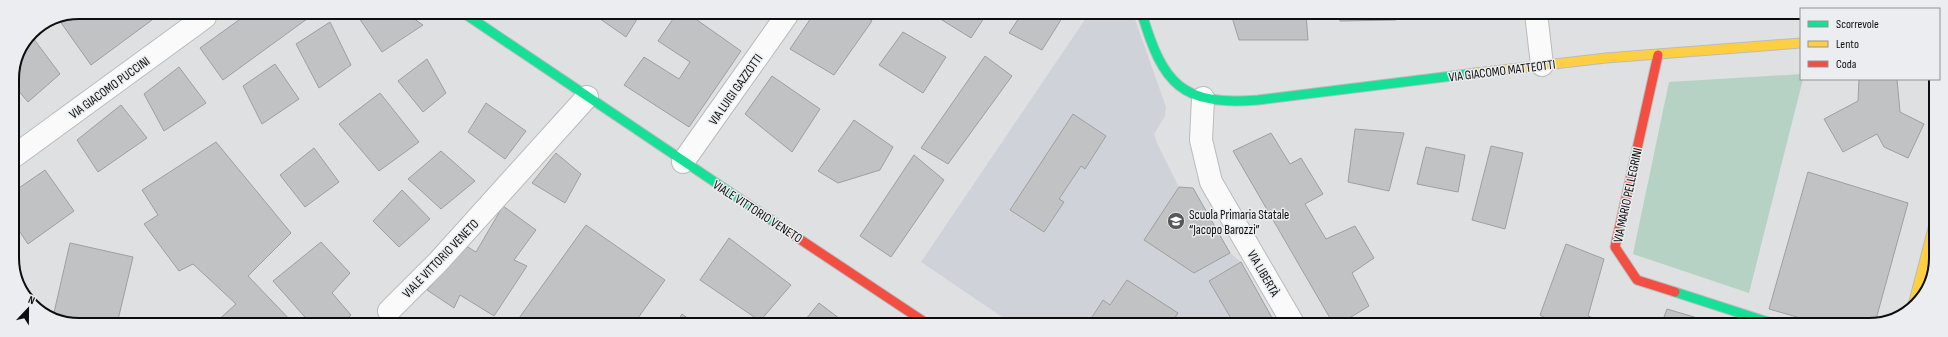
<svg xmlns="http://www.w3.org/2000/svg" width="1948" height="337" font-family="'Sofia Sans Condensed',sans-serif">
<rect width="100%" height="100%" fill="#dfe0e2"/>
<path fill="#cfd2d8" d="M1133,14l33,93 -1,9 -11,18 3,9 22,44 14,1 37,65 11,9 35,63h-262l-93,-63 167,-247z"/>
<path fill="#b5d2c5" d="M1801,74v5h2l-54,214 -116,-39 36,-172z"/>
<path fill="#c1c2c3" stroke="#9e9fa1" d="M1231,14h75l2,26h-69z
M1340,14h55l1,6 -56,1z
M690,15l51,36 -52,76 -65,-42 20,-28 35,22 11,-17 -32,-21 17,-25z
M813,15h50l9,6 -38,54 -44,-26z
M934,15h52l-15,23z
M1021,15h43l-22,35 -33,-17z
M311,16l-88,64 -23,-32 43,-31z
M360,16h50l13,9 -41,27 -23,-34z
M596,16h43l-13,21z
M57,17h99l-65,48z
M330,22l21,43 -32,23 -23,-44z
M903,32l43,25 -23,36 -44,-28z
M30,34l30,40 -32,28 -16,-19v-4l5,-26z
M985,56l27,20 -64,88 -27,-16z
M427,59l19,34 -23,19 -25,-31z
M275,64l24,35 -37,25 -19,-38z
M179,67l27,36 -42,28 -20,-37z
M772,76l48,33 -28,43 -47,-38z
M1859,79h38l3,33 24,12 -16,34 -24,-11 -7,-13 -34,18 -19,-33 34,-18z
M380,93l39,49 -40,29 -40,-47z
M486,103l40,28 -21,28 -37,-27z
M121,105l26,33 -49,34 -21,-32z
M1073,114l33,22 -21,33 -4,-3 -22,33 5,3 -20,30 -34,-22z
M854,120l39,27 -13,23 -42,13 -20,-12z
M1355,129l49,4 -15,58 -41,-9z
M1271,133l19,31 11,-6 22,36 -18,10 21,35 29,-13 19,32 -22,15 17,33 -31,19h-4l-101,-174z
M216,142l75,91 -43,43 46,48h-80l22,-20 -43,-40 -14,7 -35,-47 14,-9 -16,-25z
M1491,146l32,7 -18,76 -33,-9z
M1426,147l39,8 -7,37 -41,-8z
M314,148l25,34 -34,25 -25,-32z
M441,151l34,30 -34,28 -33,-30z
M556,153l25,21 -16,29 -33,-20z
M914,155l30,25 -53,77 -31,-21z
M45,170l29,41 -46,33 -14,-21 -1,-31z
M1808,172l100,31 -33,120 -6,2h-44l-56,-16z
M1179,187l14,1 37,65 -36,20 -50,-33z
M402,190l28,29 -31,28 -26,-26z
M503,206l33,24 -22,30 13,6 -33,50 -34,-21 -6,13 -27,-18 39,-44 10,6z
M586,225l79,55 -32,45h-119z
M729,238l62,47 -31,36 -60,-41z
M321,242l29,31 -18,20 19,22 -10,9h-30l-38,-43z
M70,243l63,14 -16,67h-47l-17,-7z
M1566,244l38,15 -16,57 24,9h-55l-17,-10z
M1241,262l35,63h-41l-26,-44z
M1127,280l51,33 -8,12h-83l16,-25 7,5z
M819,303l29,22h-47z
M1667,309l54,16h-60z
M682,314l15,11h-22z
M1533,322l1,3h-11z"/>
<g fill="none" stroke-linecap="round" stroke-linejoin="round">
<defs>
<path id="street" d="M1536,13l6,52
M1203,98l-2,42 10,42 83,143
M13,157l192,-140
M683,162l104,-147
M389,311l49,-49 149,-165"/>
<path id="fast" d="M1142,14c21,70 39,92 116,86l218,-27
M468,16l318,214
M1675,292l102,33"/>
<path id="slow" d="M1476,73l130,-15 195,-15
M1912,309l23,-88"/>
<path id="jam" d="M1658,55l-43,192 22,33 38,12
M786,230l143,95"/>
</defs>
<use href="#street" stroke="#babbbd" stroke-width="24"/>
<use href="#fast" stroke="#babbbd" stroke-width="11"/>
<use href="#slow" stroke="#babbbd" stroke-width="11"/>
<use href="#jam" stroke="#babbbd" stroke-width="11"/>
<use href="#street" stroke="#fafafb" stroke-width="22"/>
<use href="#fast" stroke="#16e098" stroke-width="9"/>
<use href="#slow" stroke="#ffcf43" stroke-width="9"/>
<use href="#jam" stroke="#f24e42" stroke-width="9"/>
</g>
<defs>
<symbol id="school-disc" viewBox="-11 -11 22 22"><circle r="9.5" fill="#565758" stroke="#ecedf0"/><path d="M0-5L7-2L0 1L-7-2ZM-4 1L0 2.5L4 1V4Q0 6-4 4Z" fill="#fff"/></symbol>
</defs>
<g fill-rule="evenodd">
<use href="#school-disc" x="1166" y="211" width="20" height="20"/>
</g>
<g text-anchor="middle" stroke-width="3" stroke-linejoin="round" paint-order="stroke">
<g font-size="13" fill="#0d0d0e" stroke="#ecedf0">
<text transform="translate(1502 70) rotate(-7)" y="5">VIA GIACOMO MATTEOTTI</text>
<text transform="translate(109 87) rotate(-36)" y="5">VIA GIACOMO PUCCINI</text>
<text transform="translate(735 89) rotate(-55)" y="5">VIA LUIGI GAZZOTTI</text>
<text transform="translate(1627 195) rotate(-78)" y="5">VIA MARIO PELLEGRINI</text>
<text transform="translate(758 211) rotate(33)" y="5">VIALE VITTORIO VENETO</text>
<text transform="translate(440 258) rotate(-46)" y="5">VIALE VITTORIO VENETO</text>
<text transform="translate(1264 273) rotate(60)" y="5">VIA LIBERTÀ</text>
</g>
<g font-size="13" fill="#0d0d0e" stroke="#ecedf0" text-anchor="start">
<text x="1189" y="219">Scuola Primaria Statale<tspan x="1189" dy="15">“Jacopo Barozzi”</tspan></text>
</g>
</g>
<path d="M0 0H1948V337H0ZM79 19H1869A60 60 0 0 1 1929 79V258A60 60 0 0 1 1869 318H79A60 60 0 0 1 19 258V79A60 60 0 0 1 79 19Z" fill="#ecedf0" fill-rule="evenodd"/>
<path fill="none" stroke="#0d0d0e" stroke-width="2" d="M79 19H1869A60 60 0 0 1 1929 79V258A60 60 0 0 1 1869 318H79A60 60 0 0 1 19 258V79A60 60 0 0 1 79 19Z"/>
<rect x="1800" y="8" width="140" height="72" fill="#ecedf0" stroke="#939396"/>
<rect x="1808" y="21" width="20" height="6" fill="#16e098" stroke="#939396"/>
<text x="1836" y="28" font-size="12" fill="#0d0d0e">Scorrevole</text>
<rect x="1808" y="41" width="20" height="6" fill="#ffcf43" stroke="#939396"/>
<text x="1836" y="48" font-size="12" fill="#0d0d0e">Lento</text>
<rect x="1808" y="61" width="20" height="6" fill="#f24e42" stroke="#939396"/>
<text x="1836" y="68" font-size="12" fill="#0d0d0e">Coda</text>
<g transform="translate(28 309) rotate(22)" stroke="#ecedf0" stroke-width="3" paint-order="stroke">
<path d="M0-3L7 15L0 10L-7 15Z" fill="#0d0d0e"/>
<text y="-6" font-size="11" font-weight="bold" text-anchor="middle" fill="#0d0d0e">N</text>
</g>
</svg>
